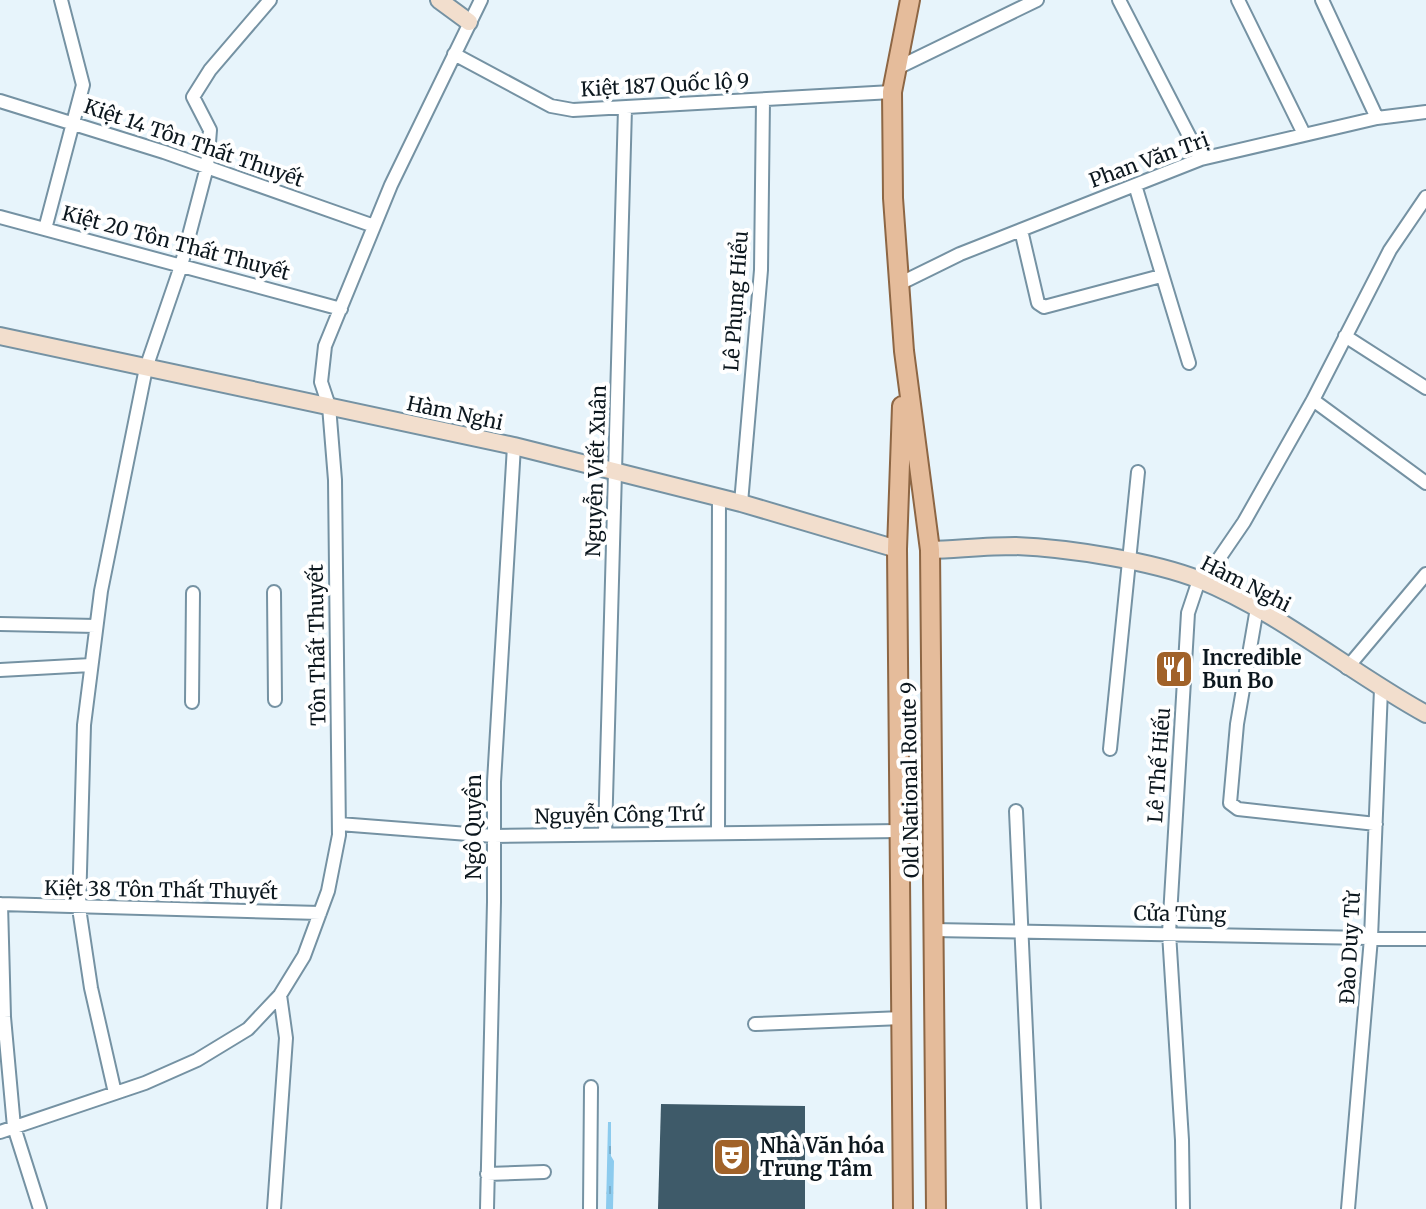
<svg xmlns="http://www.w3.org/2000/svg" width="1426" height="1209" font-family="Merriweather,serif">
<defs>
<pattern id="grass-tufts" width="24" height="20" patternUnits="userSpaceOnUse" patternTransform="scale(2)"><rect width="24" height="20" fill="#8ccbee"/><path d="M3 7l-1-3M5 7V3M7 7l1-3M15 17l-1-3M17 17v-4M19 17l1-3" fill="none" stroke="#78aecc"/></pattern>
</defs>
<rect width="100%" height="100%" fill="#e7f4fb"/>
<path fill="url(#grass-tufts)" d="M608,1122h3v34l3,5 -1,48h-7z"/>
<path fill="#3e5a69" d="M661,1104l144,2v103h-147z"/>
<g fill="none" stroke-linecap="round" stroke-linejoin="round">
<defs>
<path id="street" d="M1119,0l82,159
M1238,0l66,134
M1322,0l55,118
M454,54l97,52 22,4 319,-18
M895,69l142,-69
M0,101l164,51 210,74
M1135,185l54,178
M0,217l341,92
M45,229l38,-144 -22,-85
M1021,230l17,73 6,4 117,-31
M899,284l61,-30 241,-95 176,-41 49,-6
M1345,336l81,52
M1313,400l113,83
M741,503l20,-233 2,-170
M274,592l1,108
M1257,608l-20,116 -7,79 8,6 138,15
M0,624l96,2
M1347,668l79,-94
M0,670l91,-5
M192,702l1,-109
M1110,749l28,-277
M1016,811l18,398
M339,824l155,12 406,-5
M718,833l1,-335
M605,835l20,-727
M0,904l320,9
M1,904l3,113 10,110 26,82
M933,930l493,9
M755,1024l147,-6
M115,1093l-24,-105 -12,-80 5,-183 17,-134 45,-223 35,-102 26,-99 3,-37 -17,-33 17,-27 60,-70
M0,1132l145,-49 52,-23 51,-31 32,-34 24,-39 24,-65 11,-56 -4,-355 -6,-74 -8,-24 4,-36 66,-161 90,-185
M487,1174l57,-2
M274,1209l12,-171 -6,-43
M487,1209l7,-307v-120l20,-336
M590,1209l1,-122
M1183,1209l-1,-69 -13,-207 19,-320 11,-33 19,-20 26,-38 69,-122 77,-150 36,-53
M1348,1209l23,-271 10,-249"/>
<path id="secondary" d="M439,0l30,22
M0,336l514,110 227,57 156,46
M930,550c28,-1 57,-4 85,-4 52,2 137,15 185,34 79,32 151,93 226,134"/>
<path id="primary" d="M910,0l-18,92 1,106 11,153 26,199 6,659
M902,406l-5,143 6,660"/>
</defs>
<use href="#street" stroke="#7592a3" stroke-width="16"/>
<use href="#secondary" stroke="#7592a3" stroke-width="20"/>
<use href="#primary" stroke="#8d6644" stroke-width="22"/>
<use href="#street" stroke="#fff" stroke-width="12"/>
<use href="#secondary" stroke="#f2decd" stroke-width="16"/>
<use href="#primary" stroke="#e5bc9b" stroke-width="18"/>
</g>
<defs>
<symbol id="restaurant-square" viewBox="-11 -11 22 22"><rect x="-9" y="-9" width="18" height="18" rx="4" fill="#a16229" stroke="#fff"/><path d="M-5-6h1v4h1v-4h1v4h1v-4h1v5L-1.5 .5V6h-2V.5L-5-1ZM5-6V6H3V1.5H1.5Q1.5-4 5-6Z" fill="#fff"/></symbol>
<symbol id="theatre-square" viewBox="-11 -11 22 22"><rect x="-9" y="-9" width="18" height="18" rx="4" fill="#a16229" stroke="#fff"/><path d="M-5-5.5Q0-4 5-5.5V0Q5 5 0 6Q-5 5-5 0ZM-3.3-2.5H-1v1.5H-3.3ZM1-2.5H3.3v1.5H1ZM-2.8 1Q0 5.5 2.8 1Z" fill="#fff"/></symbol>
</defs>
<g fill-rule="evenodd">
<use href="#restaurant-square" x="1152" y="647" width="44" height="44"/>
<use href="#theatre-square" x="710" y="1135" width="44" height="44"/>
</g>
<g text-anchor="middle" stroke-width="8" stroke-linejoin="round" paint-order="stroke">
<g font-size="20" fill="#0c171e" stroke="#fff">
<text transform="translate(665 85) rotate(-3)" y="7">Kiệt 187 Quốc lộ 9</text>
<text transform="translate(194 143) rotate(19)" y="7">Kiệt 14 Tôn Thất Thuyết</text>
<text transform="translate(1149 160) rotate(-20)" y="7">Phan Văn Trị</text>
<text transform="translate(176 243) rotate(15)" y="7">Kiệt 20 Tôn Thất Thuyết</text>
<text transform="translate(736 301) rotate(-86)" y="7">Lê Phụng Hiểu</text>
<text transform="translate(455 413) rotate(12)" y="7">Hàm Nghi</text>
<text transform="translate(596 471) rotate(-88)" y="7">Nguyễn Viết Xuân</text>
<text transform="translate(1246 584) rotate(27)" y="7">Hàm Nghi</text>
<text transform="translate(317 645) rotate(-91)" y="7">Tôn Thất Thuyết</text>
<text transform="translate(1159 765) rotate(-86)" y="7">Lê Thế Hiếu</text>
<text transform="translate(910 780) rotate(-91)" y="7">Old National Route 9</text>
<text transform="translate(619 815) rotate(-1)" y="7">Nguyễn Công Trứ</text>
<text transform="translate(474 827) rotate(-90)" y="7">Ngô Quyền</text>
<text transform="translate(161 890) rotate(1)" y="7">Kiệt 38 Tôn Thất Thuyết</text>
<text transform="translate(1180 914) rotate(1)" y="7">Cửa Tùng</text>
<text transform="translate(1350 948) rotate(-87)" y="7">Đào Duy Từ</text>
</g>
<g font-size="20" font-weight="bold" fill="#0c171e" stroke="#fff" text-anchor="start">
<text x="1202" y="665">Incredible<tspan x="1202" dy="23">Bun Bo</tspan></text>
<text x="760" y="1153">Nhà Văn hóa<tspan x="760" dy="23">Trung Tâm</tspan></text>
</g>
</g>
</svg>
